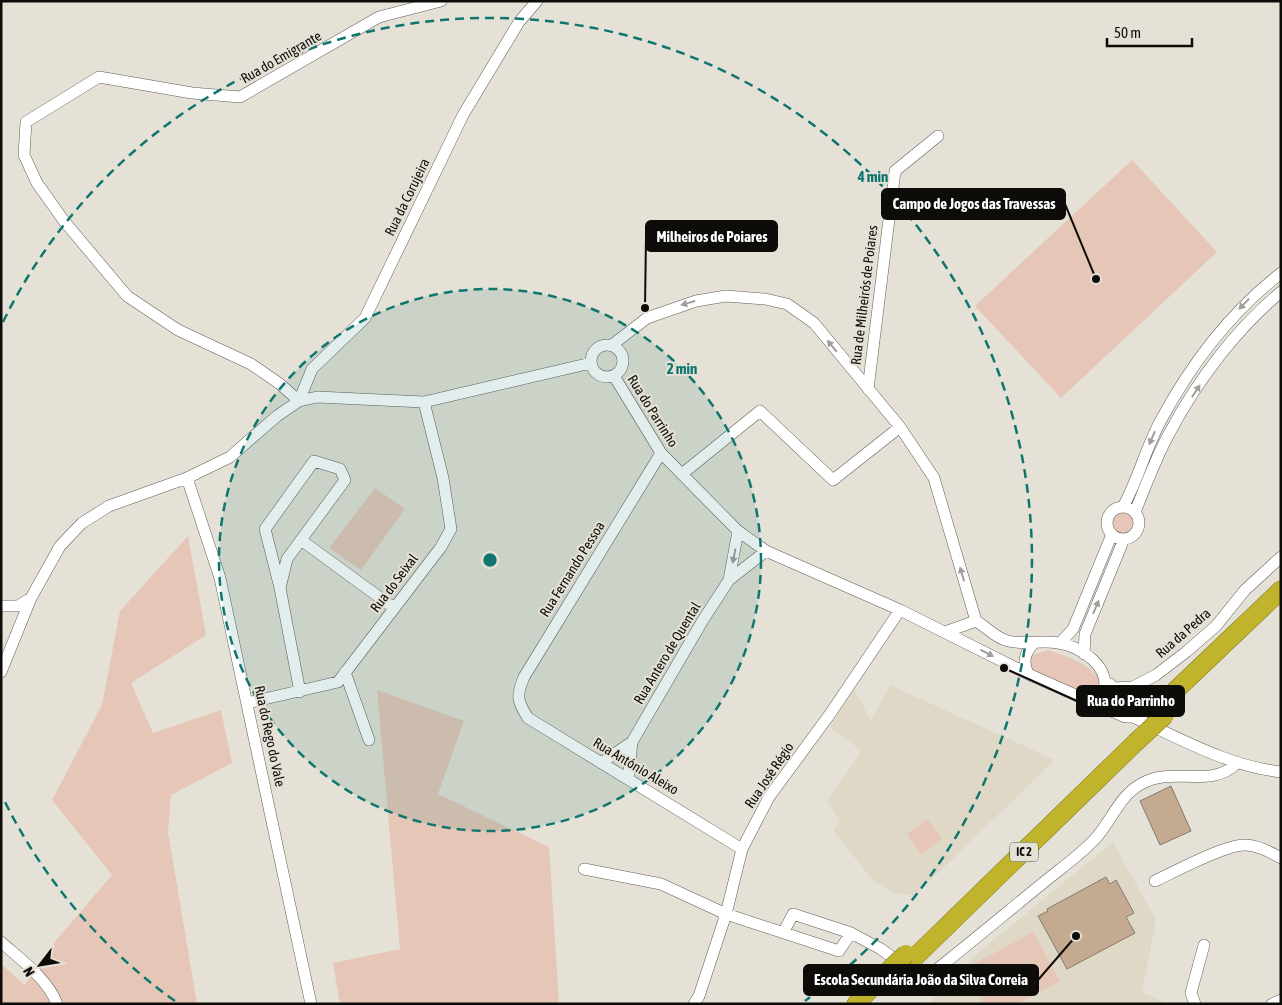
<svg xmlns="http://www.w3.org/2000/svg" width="1282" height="1005" font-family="'Asap Condensed',sans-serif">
<rect width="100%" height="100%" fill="#e5e1d7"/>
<path fill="#e0d8c7" d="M890,685l165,75 -141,136 -19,-3 -21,-11 -41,-52 7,-9 -13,-20 35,-50 -32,-24 24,-38 17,32z
M1113,842l43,78 -14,72 26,12h-239l50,-52z"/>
<path fill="#e5c6b7" d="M1132,160l85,92 -156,146 -86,-92z
M375,488l30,21 -44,61 -32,-22z
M1113 523a10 10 0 1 1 20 0a10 10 0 1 1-20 0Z
M188,536l18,99 -75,48 22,50 68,-23 11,53 -61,32 -3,37 29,172h-196v-40l24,21 27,-40 60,-70 -60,-75 50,-95 18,-94z
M1048,650c18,6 41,13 52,30l-4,12 -12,1 -50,-22c-5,-5 -4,-10 -2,-16z
M377,690l87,31 -26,73 111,53 10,157h-219l-7,-41 67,-14z
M928,819l14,20 -21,15 -14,-20z
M1033,932l27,49 -43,23h-33l-19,-35z"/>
<path fill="#c4aa90" stroke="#827b73" d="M1171,786l20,45 -31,14 -20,-44z
M1106,877l4,7 6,-4 18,33 -8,4 9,16 -68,36 -29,-53 10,-5 -1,-2z"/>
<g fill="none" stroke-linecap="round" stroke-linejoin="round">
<defs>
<path id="minor" d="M591 361a16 16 0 1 1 32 0a16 16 0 1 1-32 0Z
M612,345l35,-27 49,-17 30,-5 39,3 22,5 27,19 86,104 34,51 42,143
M614,376l47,77 77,78 28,20 134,59 128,64 97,43h8c48,22 95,49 148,55
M868,389l27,-218 43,-35
M299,401l-19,-17 -29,-20 -73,-34 -51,-34 -63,-75 -27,-38 -13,-28 2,-33 73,-45 93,16 48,4 139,-80 62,-16
M299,401l13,-32 53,-51 98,-203 56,-93 18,-21
M661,453l-137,224c-8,19 -7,24 4,41l214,131
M682,474l78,-63 73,69 67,-53
M187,478l33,100 91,426
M1123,507c15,-27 23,-60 38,-87 30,-56 70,-108 120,-147
M1107 523a16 16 0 1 1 32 0a16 16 0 1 1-32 0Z
M1135,512c11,-27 21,-55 35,-80 27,-51 67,-104 111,-140
M301,540l93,68
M729,580l9,-49
M280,588l-15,-59 49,-68 26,8 5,11 -58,79 -7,29 20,104
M1,606h17l13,-8
M945,632l31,-11c12,7 19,17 32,20 18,4 34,-1 50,2 23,3 55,25 45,51l-13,7
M1060,643l13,-14 39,-95
M1084,654l1,-20 39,-95
M1,672l30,-74 29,-52 22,-23 27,-17 78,-28 43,-21 47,-41 22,-15 18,-4 107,5 167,-39
M345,672l24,68
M1028,674c-5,-12 -4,-20 5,-30
M1110,684l23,33
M1113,688l20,-1 23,-12 30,-23 30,-26 29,-36 36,-33
M247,703l91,-21 103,-135 10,-18 -8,-51 -19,-76
M601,763l31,-21
M628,779l4,-37 71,-122 26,-40 37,-29
M584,869l77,15 65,30 113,37 12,-18 -58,-19 -10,19
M1155,881c19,-9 71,-37 90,-36 12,0 25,7 36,13
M851,933l30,16 36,27 14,-2c38,-30 75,-61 112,-91 17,-14 37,-28 52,-44 16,-17 24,-43 46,-55 33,-19 69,6 96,-21
M1,942c19,17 47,37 56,62
M694,1004l5,-8 27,-82 16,-65 27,-52 61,-83 70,-104
M1195,1004l-4,-11 13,-48
M1272,1004l9,-4"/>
<path id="highway" d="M1155,710l126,-120
M912,960l223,-217
M856,1004l36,-37"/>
</defs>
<use href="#minor" stroke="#615d55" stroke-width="12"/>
<use href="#highway" stroke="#827920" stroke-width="19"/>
<use href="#minor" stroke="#fff" stroke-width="11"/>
<use href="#highway" stroke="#c1b42d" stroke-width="18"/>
<defs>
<path id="highway-bridge" d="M1135,743l30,-28
M892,967l14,-13"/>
</defs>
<use href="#highway-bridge" stroke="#827920" stroke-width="19" stroke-linecap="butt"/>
<use href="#highway-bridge" stroke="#c1b42d" stroke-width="18"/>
</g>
<defs><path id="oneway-solid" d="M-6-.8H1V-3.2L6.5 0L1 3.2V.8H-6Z" transform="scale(1.25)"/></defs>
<g fill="#9f9e9d">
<use href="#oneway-solid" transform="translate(688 303) rotate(164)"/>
<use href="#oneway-solid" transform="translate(1244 304) rotate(134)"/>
<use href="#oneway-solid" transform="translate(832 346) rotate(-130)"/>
<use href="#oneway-solid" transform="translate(1196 391) rotate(-56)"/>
<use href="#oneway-solid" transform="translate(1152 438) rotate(114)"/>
<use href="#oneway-solid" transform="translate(734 556) rotate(101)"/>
<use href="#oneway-solid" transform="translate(962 574) rotate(-106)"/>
<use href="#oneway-solid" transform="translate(1096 607) rotate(-67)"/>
<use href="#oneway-solid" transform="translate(987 653) rotate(27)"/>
</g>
<circle cx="490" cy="560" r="271" fill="#0f766e" fill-opacity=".12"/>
<g fill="none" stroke="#0f766e" stroke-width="2.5" stroke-dasharray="9 6">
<circle cx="490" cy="560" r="271"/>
<path d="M175 1001A542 542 0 0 1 3 798M3 322A542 542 0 1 1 805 1001"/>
</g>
<g text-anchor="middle" stroke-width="4" stroke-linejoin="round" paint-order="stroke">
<rect fill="#e5e1d7" stroke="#4e4c47" stroke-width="1" x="1010" y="842.5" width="28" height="19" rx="4"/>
<g font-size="12" font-weight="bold" fill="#0e0c09">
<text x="1024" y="856">IC 2</text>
</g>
<g font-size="14" fill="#0e0c09" stroke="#e5e1d7">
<text transform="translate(281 57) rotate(-30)" y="5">Rua do Emigrante</text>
<text transform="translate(407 197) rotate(-64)" y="5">Rua da Corujeira</text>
<text transform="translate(864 295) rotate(-83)" y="5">Rua de Milheirós de Poiares</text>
<text transform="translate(653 411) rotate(58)" y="5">Rua do Parrinho</text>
<text transform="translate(572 569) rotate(-58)" y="5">Rua Fernando Pessoa</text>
<text transform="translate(394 583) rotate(-53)" y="5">Rua do Seixal</text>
<text transform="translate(1183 633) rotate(-41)" y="5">Rua da Pedra</text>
<text transform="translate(667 653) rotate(-59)" y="5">Rua Antero de Quental</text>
<text transform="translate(270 736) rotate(78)" y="5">Rua do Rego do Vale</text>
<text transform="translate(636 766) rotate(31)" y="5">Rua António Aleixo</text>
<text transform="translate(769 775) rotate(-56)" y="5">Rua José Régio</text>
</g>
</g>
<circle cx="490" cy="560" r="8" fill="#0f766e" stroke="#e5e1d7" stroke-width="2.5"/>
<g font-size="15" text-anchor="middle" font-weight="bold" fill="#0f766e" stroke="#e5e1d7" stroke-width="4" stroke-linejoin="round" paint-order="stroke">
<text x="873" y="182">4 min</text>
<text x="682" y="374">2 min</text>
</g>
<path fill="none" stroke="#0e0c09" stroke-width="2" d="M1096 279L1065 204M645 308L646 236M1004 668L1077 701M1076 936L1038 980"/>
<g fill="#0e0c09" stroke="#e5e1d7" stroke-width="2">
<circle cx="1096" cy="279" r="5"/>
<circle cx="645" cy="308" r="5"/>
<circle cx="1004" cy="668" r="5"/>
<circle cx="1076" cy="936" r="5"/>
</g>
<g fill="#0e0c09" stroke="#0e0c09" stroke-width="2">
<rect x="882" y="189" width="183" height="30" rx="5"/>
<rect x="646" y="221" width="131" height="30" rx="5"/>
<rect x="1077" y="686" width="107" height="30" rx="5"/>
<rect x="804" y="965" width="234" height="30" rx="5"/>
</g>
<g font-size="15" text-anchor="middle" font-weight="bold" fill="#fff">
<text x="974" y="209">Campo de Jogos das Travessas</text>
<text x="712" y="242">Milheiros de Poiares</text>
<text x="1131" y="706">Rua do Parrinho</text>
<text x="921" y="985">Escola Secundária João da Silva Correia</text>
</g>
<rect width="1282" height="1005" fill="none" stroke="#0e0c09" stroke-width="5"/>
<g transform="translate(40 965) rotate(239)" stroke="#e5e1d7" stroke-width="4" paint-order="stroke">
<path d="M0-4L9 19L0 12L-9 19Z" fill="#0e0c09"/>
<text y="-8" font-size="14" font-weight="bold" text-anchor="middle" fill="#0e0c09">N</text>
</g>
<path d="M1107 38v8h85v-8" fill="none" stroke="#0e0c09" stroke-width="2.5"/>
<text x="1114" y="38" font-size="15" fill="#0e0c09" stroke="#e5e1d7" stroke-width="4" paint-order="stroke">50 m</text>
</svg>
